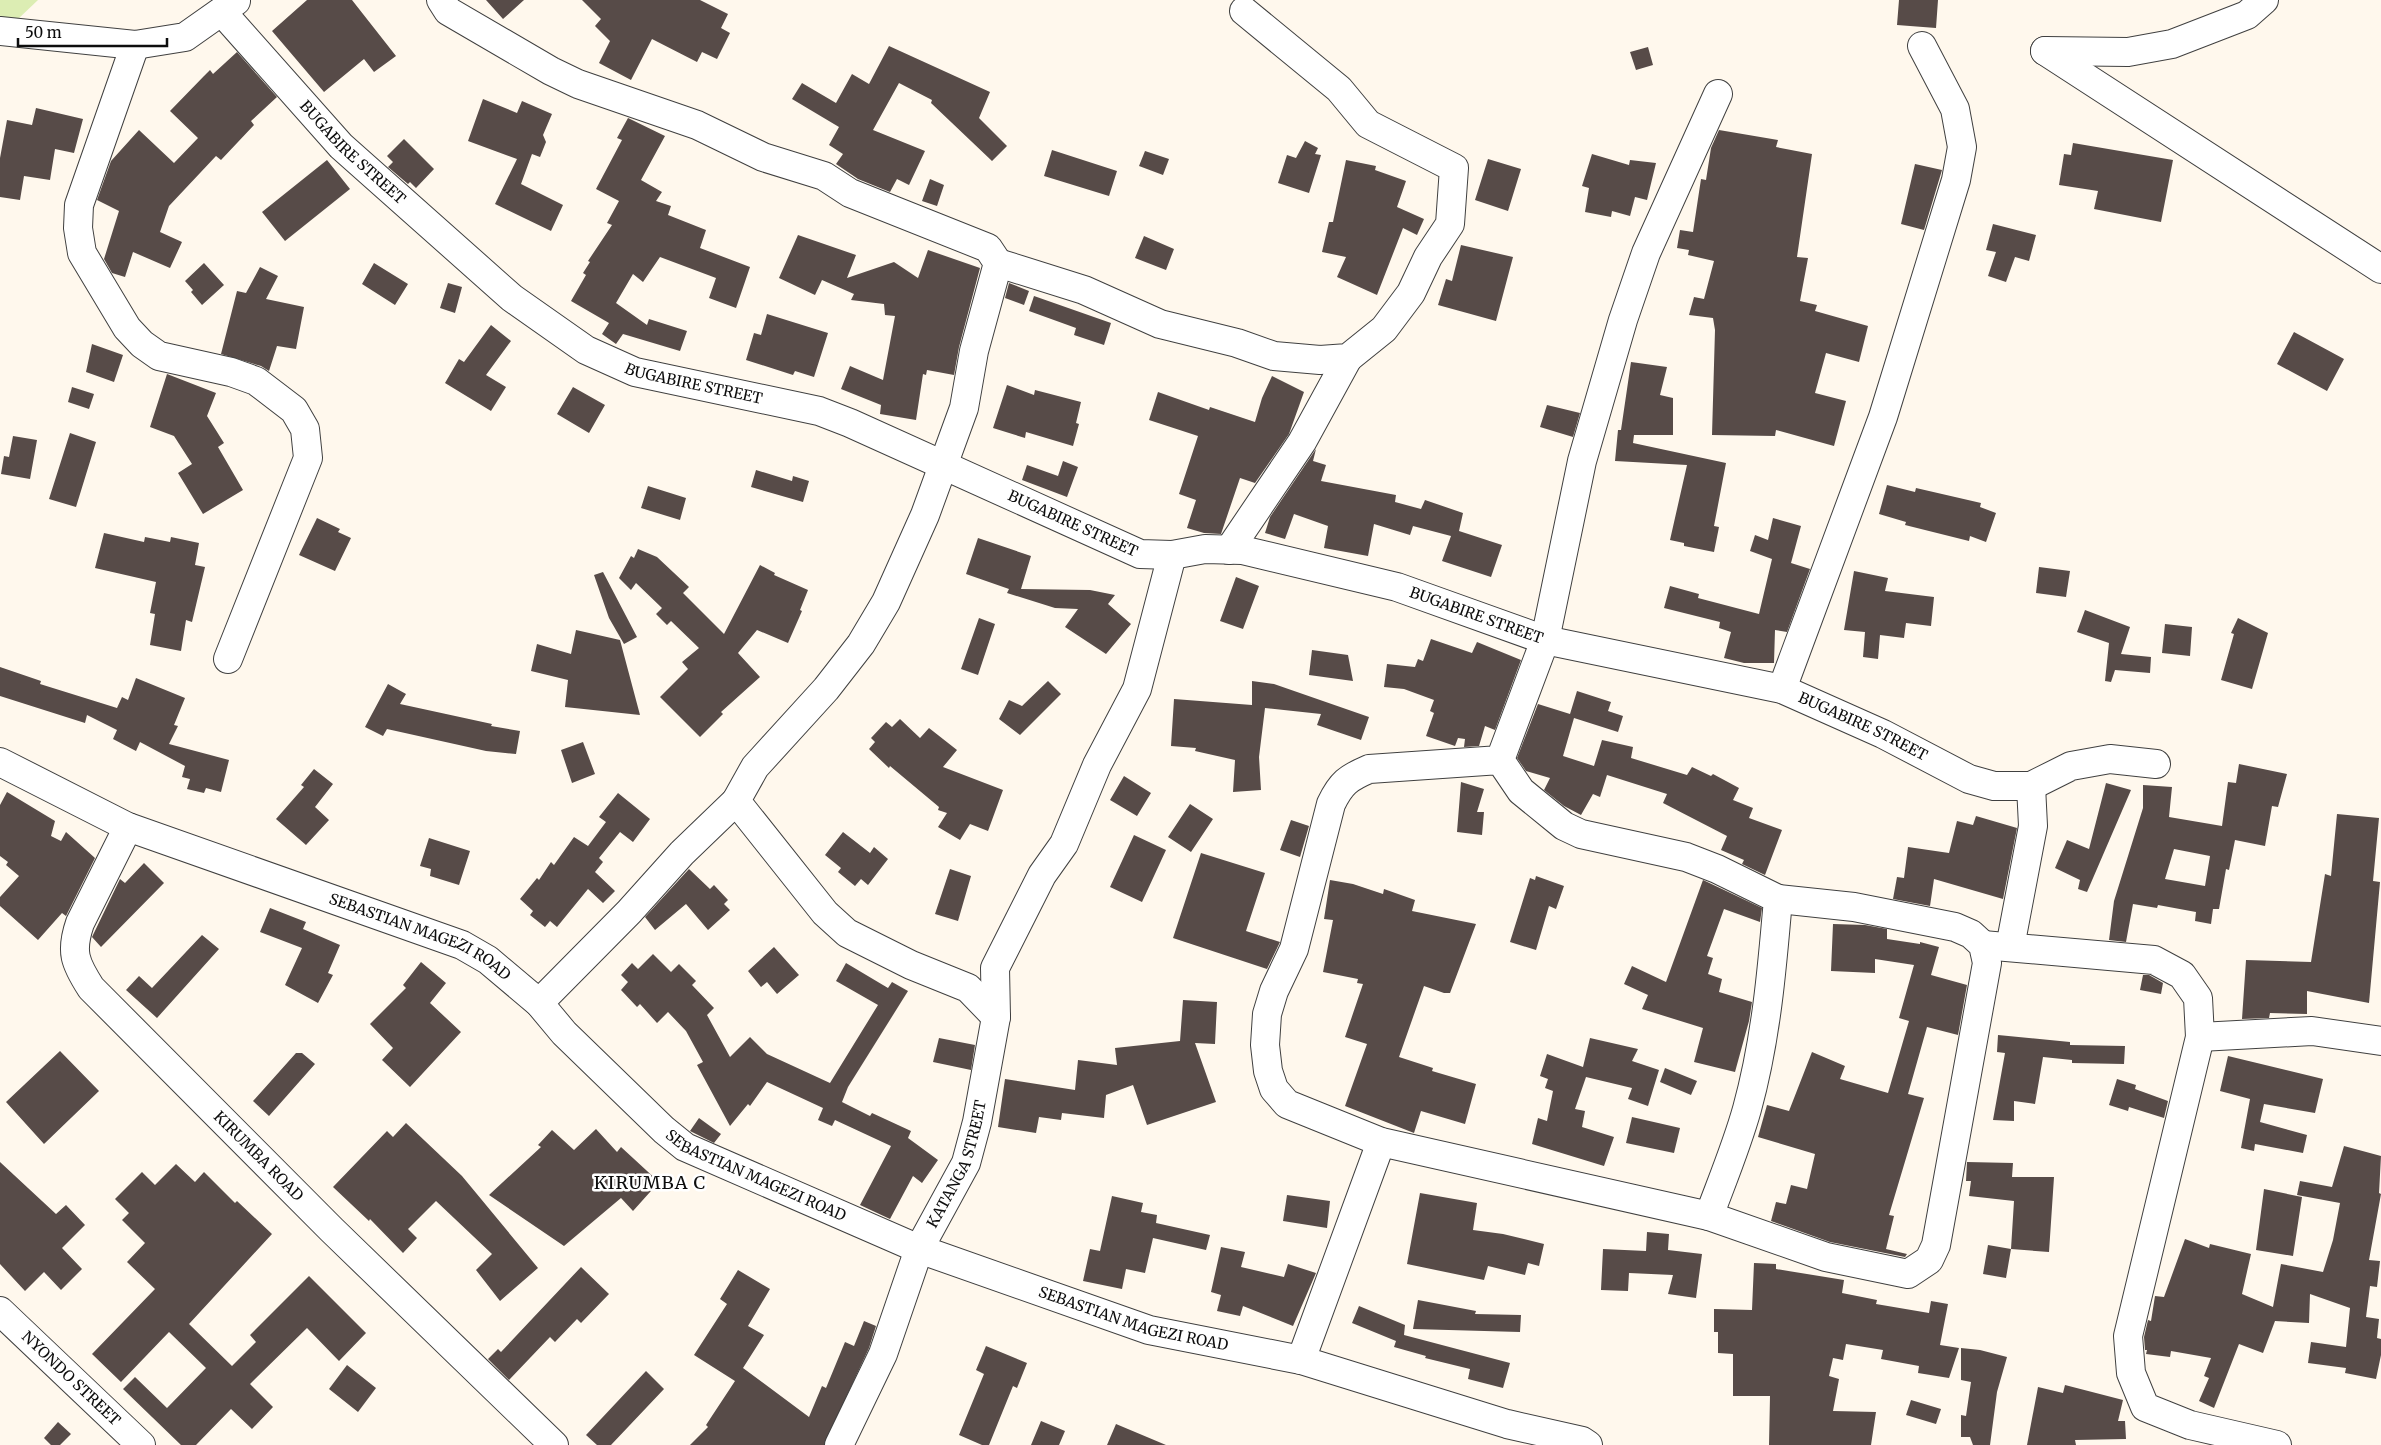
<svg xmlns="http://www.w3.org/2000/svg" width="2381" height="1445" font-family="Merriweather,serif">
<rect width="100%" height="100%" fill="#fff8ed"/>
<path fill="#dcedb3" d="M0,0h38l-20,19 -18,-2z"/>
<path fill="#574b48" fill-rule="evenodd" d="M307,0h45l44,56 -22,16 -10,-13 -40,33 -52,-61z
M486,0h38l-21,19z
M582,0h118l28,14 -7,14 9,5 -13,26 -15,-7 -5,10 -45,-23 -21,41 -32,-17 11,-22 -15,-15 6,-7z
M1899,0h39l-2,28 -39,-3z
M889,46l101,46 -11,26 28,28 -15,15 -61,-58 1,-3 -33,-17 -26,47 52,21 -16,34 -12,-6 -7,13 -32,-13 -22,-15 7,-10 -14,-9 10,-18 -47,-28 10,-16 34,20 16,-29 17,10z
M1648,47l5,18 -17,5 -6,-18z
M237,52l40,45 -26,24 3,4 -33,35 -5,-4 -47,50 -9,26 22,10 -12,26 -37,-16 -8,25 -13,-4 -8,-14 15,-48 -22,-11 14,-39 28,-31 35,33 24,-25 -28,-27 34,-35 6,-6 3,4z
M483,99l34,14 5,-12 30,13 -9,21 3,7 -6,15 -8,-3 -11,30 42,21 -12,26 -56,-27 22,-45 -49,-18z
M36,108l47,11 -9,34 -19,-4 -5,31 -26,-4 -4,24 -20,-3v-39l7,-38 25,5z
M628,118l37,18 -24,44 21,12 -6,9 15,5 -3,9 38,15 -6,18 50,19 -14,41 -27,-10 7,-20 -56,-21 -17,25 -10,-8 -17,29 31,22 2,-6 38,12 -7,20 -57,-17 -7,10 -14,-10 7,-11 -38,-22 15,-26 -3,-2 7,-11 -2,-1 24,-36 -5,-2 12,-22 -23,-12 26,-49 -5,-2z
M1719,130l59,10 -2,7 36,7 -15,103 11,1 -8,43 17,4 -2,6 53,15 -9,36 -33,-9 -11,40 31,8 -12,45 -58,-16 -1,6 -63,-1 3,-105 -2,-12 -24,-3 5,-18 10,2 10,-38 -26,-6 1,-5 -12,-2 3,-18 13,2 8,-53 5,1 5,-32z
M404,139l30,30 -18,19 -6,-6 -2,2 -20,-17 5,-5 -6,-6z
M1305,141l13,7 -3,6 6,1 -12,38 -31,-10 9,-28 9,3z
M2073,143l100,17 -12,62 -67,-13 4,-18 -39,-6 5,-31 7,1z
M1052,150l65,21 -8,25 -65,-20z
M1145,151l24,8 -6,16 -24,-9z
M1592,154l37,11 1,-5 26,3 -9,37 -12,-3 -5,19 -18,-5 -1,6 -26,-5 4,-24 -7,-2z
M1488,159l33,10 -13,42 -33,-11z
M327,160l23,29 -65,52 -23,-29z
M1346,160l30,6 -1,4 31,11 -9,26 27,12 -7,16 -14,-7 -26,67 -40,-18 9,-20 -24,-5 7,-30h4z
M1915,164l27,6 -18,60 -23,-6z
M930,179l14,6 -7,21 -15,-5z
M1993,224l43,11 -7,26 -14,-4 -9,25 -18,-6 8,-24 -10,-2z
M798,235l58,20 -9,23 47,-16 24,16 10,-28 52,18 -21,79 -5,28 -27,-5 -1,5 -3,-1 -7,46 -36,-6 1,-9 -40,-16 9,-23 33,14 12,-64 -10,-1 -1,-11 -33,-4 3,-6 -32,-14 -7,15 -36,-17z
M1144,236l30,13 -8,21 -31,-12z
M1461,245l52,12 -17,64 -58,-16 8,-26 6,2z
M204,263l20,22 -22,20 -11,-13 2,-2 -8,-9z
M374,263l34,21 -13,21 -33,-21z
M260,267l18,9 -12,23 38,8 -8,42 -19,-3 -8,25 -8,-5 -40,-12 16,-63 9,2z
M448,283l14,4 -7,26 -15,-5z
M1009,283l20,8 -5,14 -19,-7z
M1034,296l77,27 -7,22 -30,-10 2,-7 -47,-17z
M767,314l61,19 -14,44 -19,-6 -2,4 -47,-15 8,-27 7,2z
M491,325l20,16 -25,34 20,12 -15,24 -46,-28 14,-24 5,3z
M2294,332l50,27 -17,32 -50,-27z
M92,344l31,11 -9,27 -28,-10z
M1631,362l36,5 -7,28 13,3v37h-39l-1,8 93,20 -12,63 5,1 -5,25 -30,-6v-3l-14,-3 17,-75 -72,-4 3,-31h3z
M167,374l49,19 -9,23 17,27 -6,4 25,43 -40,24 -25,-41 14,-9 -18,-28 -24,-9z
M1272,376l32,16 -15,42 -34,49 -15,-5 -19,56 -17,-1 -17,-5 9,-28 -17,-6 19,-58 -49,-16 9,-28 51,18 1,-3 45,15 7,-24z
M1007,385l27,10 1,-5 46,12 -5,21 3,1 -6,22 -47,-14 -1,6 -32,-10z
M72,387l22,7 -5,15 -21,-7z
M573,387l32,18 -16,28 -32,-19z
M1547,405l33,8 -7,24 -33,-10z
M70,433l26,9 -20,65 -27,-8z
M13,436l24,4 -7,39 -29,-5 3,-18 5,1z
M1316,449l-3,12 13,4 -5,16 75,14 -1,7 26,7 4,-9 38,13 -4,18 43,14 -11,32 -49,-16 9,-25 -38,-10 -3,9 -36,-11 -6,32 -44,-8 4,-22 -34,-12 -9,25 -20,-6 5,-16z
M1063,461l15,6 -11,30 -45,-17 5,-15 31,11z
M756,470l36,11 1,-5 16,5 -6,21 -52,-15z
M1887,485l28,7 1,-4 65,15 -1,4 16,6 -10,29 -16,-6 -1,5 -64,-16 1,-3 -27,-8z
M648,486l38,12 -6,22 -39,-12z
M317,518l23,11 -2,3 13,6 -16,33 -36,-16z
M1773,518l28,8 -10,37 19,6 -23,63 -12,-2 -1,33h-30l-20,-5 7,-26 -12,-4 1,-6 -56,-14 6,-22 29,8 -1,4 61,16 13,-55 -22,-8 5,-16 13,5z
M104,533l40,9 1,-5 25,5 1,-5 28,6 -4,22 10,2 -13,55 -6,-2 -5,31 -31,-6 5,-31 -5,-1 6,-31 -61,-14z
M978,538l53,18 -10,33 69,1 25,5 -7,9 23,20 -25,30 -41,-27 13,-18 -23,-1 -48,-15 2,-4 -43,-15z
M638,549l19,8 32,30 -6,6 41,41 36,-69 15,8 -1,2 34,15 -8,20 2,1 -14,32 -31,-13 -19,23 22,24 -39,35 2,2 -23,23 -40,-40 28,-28 -6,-7 17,-14 -28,-27 -4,4 -11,-11 6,-6 -26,-25 -5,7 -12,-12 12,-22 3,2z
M2039,567l31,4 -4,26 -30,-4z
M1854,571l34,7 -3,13 49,6 -3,29 -25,-3 -2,15 -24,-3 -2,24 -15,-2 2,-25 -21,-2z
M603,572l34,65 -13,7 -15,-26 -15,-43z
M1236,577l23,9 -16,43 -23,-8z
M2085,610l45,17 -9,27 30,3 -1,16 -35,-3 -4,12 -6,-1 4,-38 -32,-11z
M979,618l16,6 -17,51 -17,-6z
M2238,618l30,15 -16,56 -31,-9 13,-46 -3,-1z
M2165,624l27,3 -2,29 -28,-3z
M576,630l44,10 20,75 -75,-8 3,-27 -37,-9 6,-27 34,10z
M1431,639l41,14 5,-11 44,18 -26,70 -10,-4 -6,20 -15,1 1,-8 -7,-1 -3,8 -29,-10 8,-23 -4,-2 4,-11 -30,-11 -20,-2 3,-23 28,3 3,-8 5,2z
M1312,650l36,5 5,26 -44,-6z
M0,667l41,14 -1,3 77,24 5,-11 6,3 8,-22 49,20 -11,27 4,1 -9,18 60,16 -8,32 -15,-4 -2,5 -17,-4 3,-10 -8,-2 3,-11 -45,-24 -4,9 -23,-12 4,-9 -30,-15 -2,8 -85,-27z
M1048,681l13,13 -41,41 -21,-16 10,-19 13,6z
M1252,681l22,3 95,33 -8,23 -44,-15 4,-11 -56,-6 -6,49 2,33 -28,2 2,-32 -40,-9 1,-3 -25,-2 3,-47 78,6z
M388,684l18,10 -6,10 92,20 -1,2 29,5 -4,23 -30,-3 -99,-22 -4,7 -18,-9z
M1577,691l34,11 -3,9 15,5 -5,16 -44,-14 -11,38 31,10 8,-26 31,7 -2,11 56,17 5,-8 19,9 2,-2 26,14 -6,12 20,8 -4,10 33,12 -17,45 -23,-11 2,-4 -23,-10 6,-14 -64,-33 4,-9 -60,-19 -7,22 -7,-3 -12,21 -17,-9 -20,-16 6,-12 -24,-7 -9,-13 21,-54 32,10z
M900,719l20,19 9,-10 28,22 -14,17 60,23 -15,41 -18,-7 -10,16 -22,-13 9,-14 -9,-3 1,-3 -49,-41 -1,2 -20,-19 6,-7 -4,-4 15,-16 6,5z
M583,742l12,32 -23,9 -11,-33z
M2239,764l48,10 -9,33 -6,-1 -7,40 -30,-6 -6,30 -3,-1 -7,40h-6l-2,15 -16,-3 1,-9 -38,-7 -1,3 -24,-4 -7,38 -17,-2 5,-39 29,-93v-23l29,2 -3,30 53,9 6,-44 8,1zM2174,849l36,7 -5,30 -40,-7z
M314,769l19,15 -18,23 14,13 -23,25 -30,-26 28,-32 -3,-2z
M1124,776l27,17 -14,23 -27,-16z
M1461,782l23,7 -7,23h7l-2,23 -25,-3z
M2106,783l25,7 -44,102 -9,-3 2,-9 -25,-12 12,-28 22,9z
M7,792l48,29 -4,15 10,5 5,-9 29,26 -29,58 -4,-3 -24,27 -38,-34v-9l19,-21 -13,-11 2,-3 -8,-6v-51z
M618,793l32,26 -17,23 -13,-10 -21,26 4,4 -8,10 20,19 -12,12 -15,-14 -31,38 -7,-6 -5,6 -15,-12 3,-4 -13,-12 17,-21 2,2 12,-18 3,3 20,-28 14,9 18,-24 -7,-5z
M1190,804l23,15 -22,33 -23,-15z
M2337,814l42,4 -6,63 7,1 -11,121 -62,-12v23l-37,-1 -1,5 -27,1 4,-59 65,2 14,-88 6,2z
M1976,816l41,12 -14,71 -69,-20 -4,27 -37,-7 4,-22 7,1 4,-31 41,6 8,-32 16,4z
M1291,820l18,6 -9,31 -20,-7z
M843,832l27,21 4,-6 14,12 -20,26 -7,-6 -6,7 -17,-14 3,-4 -16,-13z
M1134,835l32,15 -24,52 -32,-15z
M429,838l41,13 -11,34 -29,-9 1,-7 -11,-3z
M1201,853l64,20 -19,58 34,11 -13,27 -94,-31z
M144,863l20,20 -63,64 -9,-10 28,-58 5,4z
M689,869l21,20 4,-4 14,15 -4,4 6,6 -22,20 -22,-26 -31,26 -10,-13z
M950,869l21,7 -13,45 -23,-7z
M1536,876l28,10 -8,23 -7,-3 -13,44 -26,-8 20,-64 5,2z
M1330,880l23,4 30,10 1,-5 31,11 -3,11 64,13 -26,69h-6l-20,-7 -25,71 34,11 -1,3 44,13 -11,40 -44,-13 -7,22 -69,-27 22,-62 -22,-7 18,-53 -6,-1 1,-4 -35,-7 10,-52 -9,-1z
M1703,880l59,28 -2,14 -36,-13 -17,47 6,2 -5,16 14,5 -3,13 33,10 -3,19 -14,51 -41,-10 9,-34 -61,-19 6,-14 -24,-11 8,-18 34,16z
M270,908l36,14 -3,7 37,16 -12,28 5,2 -15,28 -33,-18 17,-37 -42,-16z
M1833,924l32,1 22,4v10l33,5v-2l19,5 -8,28 36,10 -9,50 -31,-8 -19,67 16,4 -35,117 5,1 -8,33 21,5 -2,3 -75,-15 -59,-21 5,-19 10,2 5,-19 16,4 8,-35 -57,-17 9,-32 22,6 23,-59 33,14 -5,13 48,14 21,-72 -10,-3 15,-53 -39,-6v14l-44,-2z
M202,935l17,14 -62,69 -31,-28 13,-14 13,12z
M774,947l25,28 -22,19 -10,-12 -6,5 -13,-16z
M653,954l18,18 8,-8 17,17 -4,4 22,23 -7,7 23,42 20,-20 17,17 63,29 48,-78 -42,-24 10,-18 42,25 4,-6 16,9 -60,96 -6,15 28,14 2,-3 39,18 -3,7 30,22 -16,23 -9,-7 -23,43 -30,-14 31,-59 -56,-26 -3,6 -14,-6 5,-12 -56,-26 -17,24 -2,-2 -18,22 -33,-61 6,-3 -17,-31 -18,-19 -11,11 -17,-19 -3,3 -16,-17 7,-8 -7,-7 11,-12 6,6z
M421,962l25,21 -16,20 31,29 -51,55 -28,-27 11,-12 -23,-24 36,-36 -3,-3z
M2143,975h6l14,8 -2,11 -21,-4z
M1183,1000l34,2 -2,42 -20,-1 21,59 -69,23 -14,-40 -27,10 -2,23 -42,-5 -1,7 -22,-3 -3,16 -38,-6 7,-48 70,11 3,-30 39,5 -2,-17 65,-7z
M1998,1035l72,7v3l55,1 -1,18 -52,-1v-3l-29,-3 -8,47 -21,-3v20l-21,-1 12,-67 -8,-1z
M939,1038l36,7 -4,25 -38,-8z
M1590,1038l48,11 -6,12 27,9 -11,36 -20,-7 4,-11 -46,-11 -11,32 10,2 -3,16 32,10 -10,29 -72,-22 6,-26 9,3 6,-30 -8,-3 3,-9 -8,-3 7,-22 36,13z
M60,1051l39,40 -55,53 -38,-42z
M296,1053h6l13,11 -46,52 -16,-15z
M2228,1056l95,23 -8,34 -51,-9 -4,18 47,13 -4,18 -48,-9 -1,7 -13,-3 9,-49 -30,-8z
M1665,1068l32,13 -6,14 -31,-13z
M2117,1079l19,6 -1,4 33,12 -4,17 -35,-11 -1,4 -19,-6z
M1632,1117l48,11 -6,25 -48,-10z
M699,1118l22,16 -7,9 -24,-12z
M406,1123l56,53 76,92 -38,33 -24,-31 16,-16 -56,-53 -28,28 9,9 -14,15 -33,-34 -1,2 -36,-34 54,-56 6,6z
M596,1129l21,23 4,-5 38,35 -26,29 -12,-13 -57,48 -75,-51 52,-48 -3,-2 14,-15 22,20z
M2344,1146l37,10 -2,37 2,1 -12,66 11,1 -3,26 -7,-1 -4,31 13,2 -2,19 4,1v16l-5,24 -31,-6 1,-5 -38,-5 3,-21 35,5 4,-39 -40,-14 -1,29 -34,-2 -12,32 -24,-9 -25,64 -15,-7 10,-23 -5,-2 7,-18 -40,-7 -1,6 -24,-3 1,-4h-2l-1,-13 4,-17 3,1 4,-25 9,1 21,-58 24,9 1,-4 41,10 -9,40 31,13 8,-43 42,8 10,-32 7,-37 -43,-8 3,-14 32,6z
M0,1162l56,52 10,-9 19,20 -23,23 20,21 -21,21 -17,-18 -19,19 -25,-27z
M1967,1162l46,1 -1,14h42l-5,75 -38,-3 3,-48 -45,-5 2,-15h-5z
M176,1164l19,18 9,-10 31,31 2,-2 35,33 -83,90 43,42 24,-24 -6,-7 59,-59 57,57 -27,28 -32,-33 -57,56 23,23 -21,22 -21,-20 -35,36h-15l-58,-56 12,-12 32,31 39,-40 -37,-36 -48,50 -29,-28 63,-65 -28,-27 18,-19 -23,-23 7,-7 -14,-14 27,-27 13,13z
M2264,1189l38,8 -9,59 -37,-6z
M1420,1193l57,10 -4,27 30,4 41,10 -5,22 -11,-3 -3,12 -37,-9 -4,14 -77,-16z
M1287,1195l43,6 -3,27 -44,-7z
M1112,1196l31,7 -2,9 16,3 -1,8 54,12 -4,15 -53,-12 -8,35 -19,-4 -4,20 -39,-8 7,-32 10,2z
M1647,1232l22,2 -1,16 34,4 -6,44 -28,-4 5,-19 -44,-2 -1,18 -27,-1 2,-41 43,2z
M1988,1245l23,4 -5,29 -23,-4z
M1221,1247l24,5 -4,15 43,10 4,-13 28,9 -23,53 -50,-20 -3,10 -23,-5 4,-16 -10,-3z
M1754,1263l22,1v5l68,11 -2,13 35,7 -1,4 53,9 2,-12 17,3 -8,41 19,3 -10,30 -31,-5 1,-7 -38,-7 2,-9 -37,-6 -3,16 -10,-2 -4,18 10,3 -6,32 43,1 -5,33h-102l1,-49h-37v-42l-15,-1v-21h-4v-23l38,1z
M581,1267l28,27 -28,29 -4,-4 -22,23 -5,-5 -41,43 -21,-21 10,-10 3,3z
M738,1270l32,19 -22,37 16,9 -21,33 66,49 13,-31 4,2 19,-46 9,4 10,-25 12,5 -7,22 -45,97h-134l18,-18 -2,-2 29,-44 -41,-26 33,-51 -7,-5z
M1418,1300l58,11 -1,3 46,1 -1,17 -107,-3z
M1359,1306l46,19 -1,10 106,28 -7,25 -35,-9 2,-10 -45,-11 1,-2 -32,-9 2,-6 -44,-18z
M986,1346l41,17 -10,25 -4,-2 -24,59h-7l-23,-10 25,-61 -8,-4z
M1961,1348l19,2 27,7 -10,35 -7,53h-17l-3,-8h-9v-22l5,1 5,-34 -10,-2z
M347,1365l29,23 -18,24 -29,-23z
M646,1371l18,18 -53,56h-14l-11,-10z
M2065,1385l58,15 -5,21h7l1,18 -51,1 1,5h-49l11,-58 25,6z
M1911,1400l30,9 -5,15 -30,-9z
M1041,1421l24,10 -6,14h-28z
M58,1422l13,12 -11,11h-9l-7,-7z
M1116,1424l50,21h-59z"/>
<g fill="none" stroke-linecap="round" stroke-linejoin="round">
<defs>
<g id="minor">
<path d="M441,0l7,11 103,60 27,13 119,41 66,32 61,19 26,17 138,55 10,15 -24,88 -10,57 -39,107 -39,87 -25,42 -35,45 -71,78 -19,34 89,112 22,20 64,32 57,23 28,29"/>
<path id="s1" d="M222,12l119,134 171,152 74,52 49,22 184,39 31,12 290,131 32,1 33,-6 37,1 155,37 148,53 237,49 101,45 86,45 25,7h37l40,-20 39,-7 46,5"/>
<path d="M0,31l135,14 50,-8 51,-36"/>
<path d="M135,45l-56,160 -1,23 4,25 45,75 15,16 17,12 72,16 25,9 38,29 11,19 3,29 -80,201"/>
<path d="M2045,51l336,218"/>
<path d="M2045,51l83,1 44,-8 75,-29 17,-15"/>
<path d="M998,263l86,27 76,34 77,19 37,13 46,4 28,-2 36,-29 27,-36 17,-36 22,-33 4,-56 -86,-44 -29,-35 -95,-78"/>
<path d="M1229,550l73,-108 46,-84"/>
<path d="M1782,689l101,-272 73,-237 6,-33 -7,-38 -33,-63"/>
<path d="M1500,760l-131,9c-21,9 -28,14 -38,35l-37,145 -20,42 -7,23 -2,31 3,26 6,18 13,15 94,38 328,74c13,-35 28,-71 38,-107 19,-69 25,-139 31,-210l-61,-30 -31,-12 -105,-23 -17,-8 -43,-35 -21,-31 45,-120 37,-179 41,-141 23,-67 72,-159"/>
<path id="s2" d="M0,762l128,65 334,118 26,15 51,43 25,30 100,97 21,17 234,102 230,81 152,30 206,64 75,17 6,4"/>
<path id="s3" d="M128,827l-48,96c-10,29 -5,40 11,65l241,242 222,215"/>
<path d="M1983,945l171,15 28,15 16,23 2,39 -72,299 3,37 14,34 45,18 87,20"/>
<path d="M2010,947l23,-121 -2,-40"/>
<path d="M539,1003l90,-91 53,-59 54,-52"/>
<path d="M2200,1037l112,-6 69,10"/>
<path d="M1709,1216l117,41 82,17 21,-14 7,-15 51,-282 -4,-18 -12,-11 -16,-7 -101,-20 -76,-8"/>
<path id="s4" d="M0,1311l141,134"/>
<path d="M1301,1360l80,-218"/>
<path id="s5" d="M839,1445l44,-91 36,-105 47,-86 11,-41 19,-105 -1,-49 47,-93 22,-31 33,-79 40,-76 35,-134"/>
</g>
</defs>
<use href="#minor" stroke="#404040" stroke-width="30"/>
<use href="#minor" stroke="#fff" stroke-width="28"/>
</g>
<g text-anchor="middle" stroke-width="5" stroke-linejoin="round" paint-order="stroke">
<g font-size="15" fill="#0d0d0d" stroke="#fff">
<text dy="5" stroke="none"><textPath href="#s1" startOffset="192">BUGABIRE STREET</textPath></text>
<text dy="5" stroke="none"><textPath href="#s1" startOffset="612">BUGABIRE STREET</textPath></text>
<text dy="5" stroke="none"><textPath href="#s1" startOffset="1018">BUGABIRE STREET</textPath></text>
<text dy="5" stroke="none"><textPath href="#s1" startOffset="1438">BUGABIRE STREET</textPath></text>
<text dy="5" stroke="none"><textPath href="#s1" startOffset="1842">BUGABIRE STREET</textPath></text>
<text dy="5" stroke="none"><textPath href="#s2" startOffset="456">SEBASTIAN MAGEZI ROAD</textPath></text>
<text dy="5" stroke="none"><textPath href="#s3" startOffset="414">KIRUMBA ROAD</textPath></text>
<text dy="5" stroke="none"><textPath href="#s5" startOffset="306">KATANGA STREET</textPath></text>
<text dy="5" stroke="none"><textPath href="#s2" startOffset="876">SEBASTIAN MAGEZI ROAD</textPath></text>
<text dy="5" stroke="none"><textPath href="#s2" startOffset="1281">SEBASTIAN MAGEZI ROAD</textPath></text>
<text dy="5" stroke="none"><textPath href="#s4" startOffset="98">NYONDO STREET</textPath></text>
</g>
<g font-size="18" letter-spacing="1" fill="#0d0d0d" stroke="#fff">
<text x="650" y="1189">KIRUMBA C</text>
</g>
</g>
<path d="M18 38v8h149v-8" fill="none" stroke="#0d0d0d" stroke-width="2.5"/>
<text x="25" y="38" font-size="15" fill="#0d0d0d" stroke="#ffffff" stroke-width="4" paint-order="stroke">50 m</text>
</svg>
